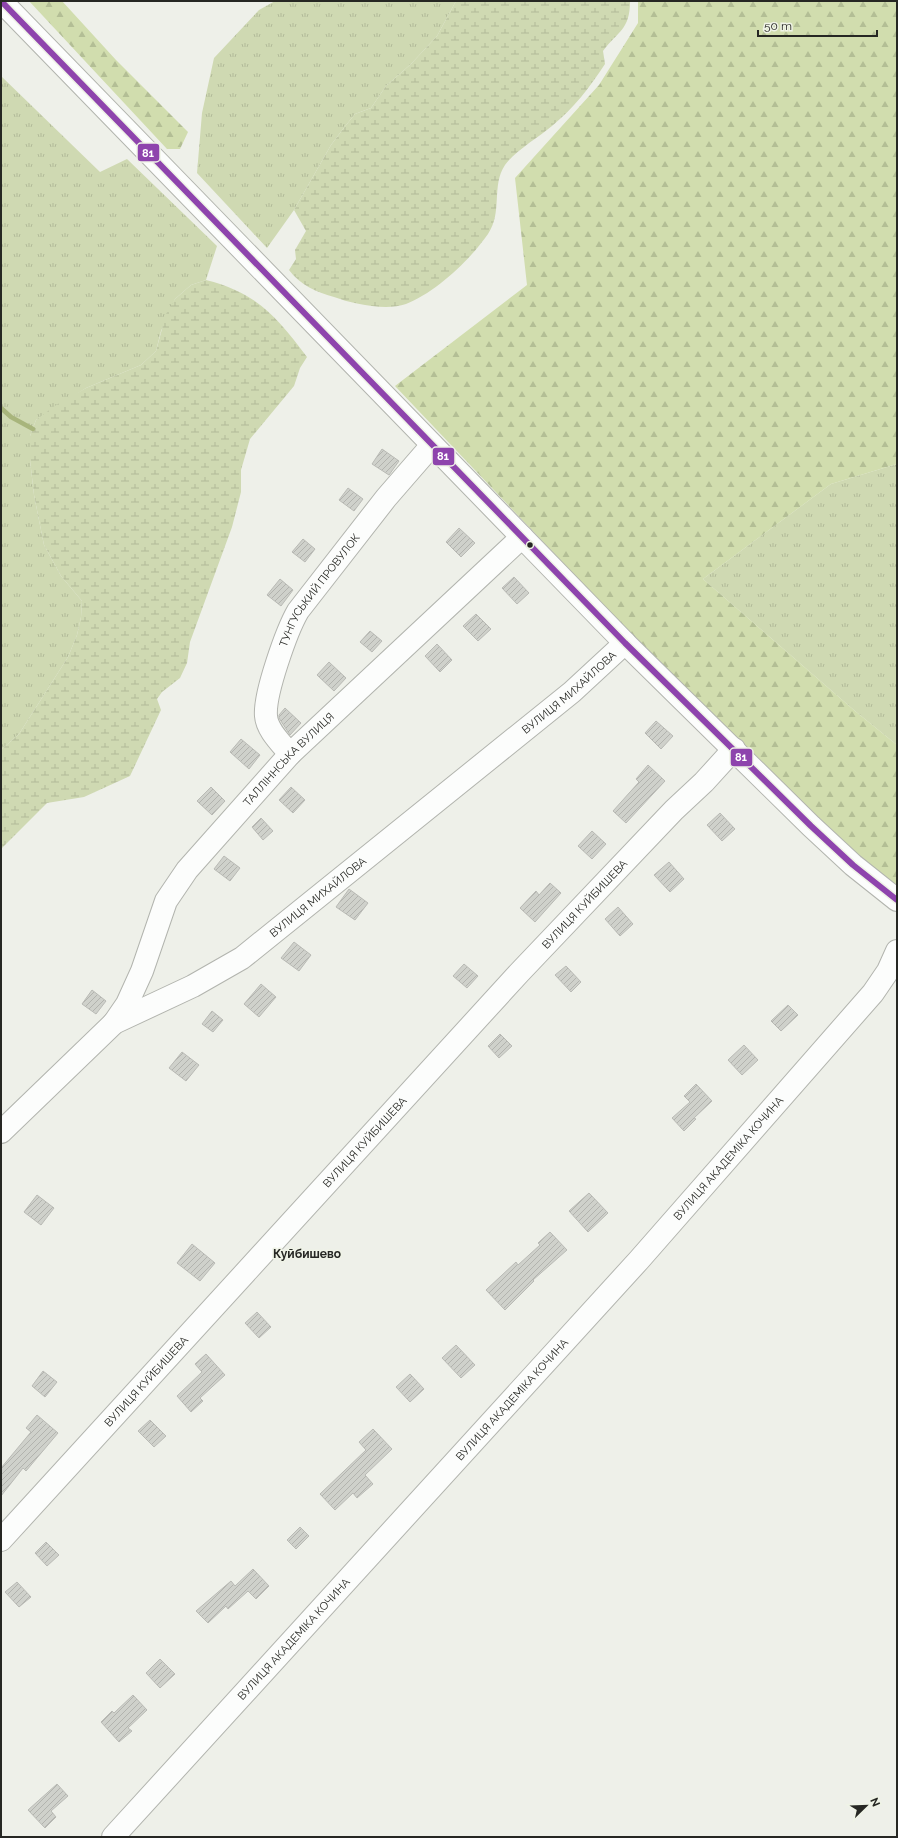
<svg xmlns="http://www.w3.org/2000/svg" width="898" height="1838" font-family="Raleway,sans-serif">
<defs>
<pattern id="grass-tufts" width="24" height="20" patternUnits="userSpaceOnUse"><rect width="24" height="20" fill="#cfd9b2"/><path d="M3 7l-1-3M5 7V3M7 7l1-3M15 17l-1-3M17 17v-4M19 17l1-3" fill="none" stroke="#b2ba99"/></pattern>
<pattern id="forest-firs" width="22" height="20" patternUnits="userSpaceOnUse"><rect width="22" height="20" fill="#d1ddae"/><path d="M5 1l3.5 6h-7zM16 11l3.5 6h-7z" fill="#b3be95"/></pattern>
<pattern id="wetland-marsh" width="20" height="14" patternUnits="userSpaceOnUse"><rect width="20" height="14" fill="#cfd9b2"/><path d="M1 5h8M5 5V1M11 12h8M15 12V8" fill="none" stroke="#b2ba99"/></pattern>
<pattern id="building-hatch" width="6" height="6" patternUnits="userSpaceOnUse"><rect width="6" height="6" fill="#cfd1cb"/><path d="M-1 1l2-2M0 6l6-6M5 7l2-2" fill="none" stroke="#b2b3ae"/></pattern>
</defs>
<rect width="100%" height="100%" fill="#eef0e9"/>
<path fill="url(#grass-tufts)" d="M275,1h181l-19,35 -26,28 -25,22 -15,22 -16,6 -12,15 -12,16 -37,65 -27,38 -70,-75 5,-60 12,-55 45,-48z
M1,76l99,96 27,-13 90,87 -11,34 -15,5 -16,14 -14,32 -5,20 -15,14 -55,23 -50,32 -6,16v24l4,35 10,50 17,31 21,25 -1,16 -4,18 -9,22 -49,77 -18,16z
M897,464v281l-42,-34 -152,-132 128,-95z"/>
<path fill="url(#forest-firs)" d="M29,1h33l54,59 72,72 -8,17h-13z
M638,1h259v463l-66,20 -128,95 152,132 42,34v145l-162,-146 -340,-358 132,-101 -12,-107 84,-93 39,-62z"/>
<path fill="url(#wetland-marsh)" d="M456,1h174c0,29 -12,30 -27,50l2,13c-15,23 -31,44 -53,62 -13,11 -37,25 -47,39 -14,21 -2,47 -17,69 -18,26 -53,59 -82,70 -20,7 -53,0 -72,-7 -18,-5 -34,-12 -45,-27l7,-11 -1,-9 11,-19 -12,-21 37,-65 12,-16 12,-15 16,-6 15,-22 25,-22 26,-28z
M206,280c51,13 70,36 101,77l-7,11 -6,18 -44,53 -9,31v22l-9,35 -42,115 -3,21 -7,15 -18,14 -5,7 4,11 -31,66 -46,21 -37,6 -46,46v-99l18,-16 49,-77 9,-22 4,-18 1,-16 -21,-25 -17,-31 -10,-50 -4,-35v-24l6,-16 20,-15 30,-17 55,-23 15,-14 10,-37 9,-15 16,-14z"/>
<g fill="none" stroke-linecap="round" stroke-linejoin="round">
<path stroke="#a8b57c" stroke-width="4.5" d="M1,408l10,9 22,12"/>
</g>
<path fill="url(#building-hatch)" stroke="#b9bab5" d="M382,449l17,12 -10,14 -17,-11z
M348,488l15,11 -9,12 -15,-11z
M459,528l16,15 -14,14 -15,-15z
M303,539l12,10 -10,13 -13,-10z
M514,577l15,16 -12,11 -15,-16z
M280,579l13,11 -12,16 -14,-11z
M476,614l15,15 -13,12 -15,-15z
M370,631l12,10 -10,11 -12,-10z
M437,644l15,16 -12,12 -15,-16z
M329,662l17,16 -12,13 -17,-16z
M285,708l16,15 -11,12 -11,-17v-3z
M656,721l17,15 -12,13 -16,-16z
M241,739l19,16 -11,14 -19,-17z
M648,765l17,16 -39,42 -13,-12 26,-29 -3,-3z
M211,787l14,14 -13,14 -15,-14z
M291,787l14,13 -12,13 -14,-13z
M720,813l15,16 -13,12 -15,-16z
M261,818l12,13 -10,9 -11,-13z
M592,831l14,13 -14,15 -14,-13z
M224,856l16,12 -10,13 -16,-12z
M669,862l15,17 -14,13 -16,-17z
M550,883l11,10 -26,29 -15,-14 16,-17 3,4z
M349,889l19,14 -13,17 -19,-13z
M618,907l15,17 -13,12 -15,-17z
M294,942l17,13 -12,16 -18,-13z
M464,964l14,12 -11,12 -14,-12z
M566,966l15,16 -10,10 -16,-17z
M261,984l15,13 -17,20 -15,-13z
M92,990l14,11 -10,13 -14,-10z
M788,1005l10,10 -17,16 -10,-10z
M212,1011l11,9 -10,12 -11,-8z
M500,1034l12,12 -13,12 -11,-12z
M744,1045l14,15 -16,15 -14,-15z
M182,1052l17,13 -13,16 -17,-13z
M696,1084l16,17 -18,17 2,1 -12,12 -12,-13 18,-16 -6,-6z
M589,1193l19,20 -20,19 -19,-21z
M37,1195l17,13 -13,17 -17,-13z
M550,1232l17,18 -34,30 1,1 -29,29 -19,-20 30,-28 2,3 22,-20 -2,-2z
M192,1244l23,19 -15,18 -23,-18z
M257,1312l14,15 -12,11 -14,-15z
M456,1345l19,20 -14,13 -19,-20z
M206,1354l19,21 -25,23 3,3 -12,11 -14,-16 25,-24 -7,-8z
M43,1371l14,11 -12,15 -13,-11z
M410,1374l14,15 -14,13 -14,-15z
M37,1415l21,18 -32,38 -3,-3 -22,28v-28l30,-36 -5,-4z
M150,1420l16,16 -12,11 -16,-16z
M373,1429l19,20 -27,26 8,9 -16,14 -4,-5 -18,17 -15,-16 46,-44 -7,-8z
M300,1527l9,9 -13,13 -9,-9z
M46,1542l13,13 -12,11 -12,-13z
M253,1569l16,17 -13,13 -8,-8 -20,18 -2,-3 -18,17 -12,-12 35,-30 4,5z
M17,1582l14,15 -12,10 -14,-15z
M160,1659l15,15 -15,14 -14,-15z
M133,1695l14,15 -19,18 4,3 -13,11 -18,-20 11,-11 2,2z
M57,1784l11,12 -17,15 5,6 -11,11 -17,-18z"/>
<g fill="none" stroke-linecap="round" stroke-linejoin="round">
<defs>
<g id="minor">
<path d="M1,1l624,642 186,183 42,39 44,35"/>
<path id="s1" d="M290,754c-9,-11 -23,-24 -24,-38 -2,-22 21,-86 32,-105l88,-113 46,-53"/>
<path id="s2" d="M114,1023l13,-19 15,-33 24,-70 21,-31 103,-116 232,-217"/>
<path id="s3" d="M1,1132l113,-109 79,-37 49,-28 330,-266 53,-49"/>
<path id="s4" d="M1,1540l518,-567 155,-163 30,-28 30,-33"/>
<path id="s5" d="M113,1837l526,-577 234,-267 15,-22 9,-20"/>
</g>
</defs>
<use href="#minor" stroke="#b2b4ae" stroke-width="24"/>
<use href="#minor" stroke="#fcfdfc" stroke-width="22"/>
<defs>
<path id="bus-1" d="M1,1l624,642 186,183 42,39 44,35"/>
</defs>
<use href="#bus-1" stroke="#eff3e6" stroke-width="9"/>
<use href="#bus-1" stroke="#8e44ad" stroke-width="6"/>
</g>
<circle fill="#262723" stroke="#eff3e6" stroke-width="1.5" cx="530" cy="545" r="3.5"/>
<g text-anchor="middle" stroke-width="3" stroke-linejoin="round" paint-order="stroke">
<g font-size="11" fill="#262723" stroke="#eff3e6">
<text dy="4" stroke="none"><textPath href="#s1" startOffset="185">ТУНГУСЬКИЙ ПРОВУЛОК</textPath></text>
<text dy="4" stroke="none"><textPath href="#s3" startOffset="722">ВУЛИЦЯ МИХАЙЛОВА</textPath></text>
<text dy="4" stroke="none"><textPath href="#s2" startOffset="321">ТАЛЛІННСЬКА ВУЛИЦЯ</textPath></text>
<text dy="4" stroke="none"><textPath href="#s3" startOffset="398">ВУЛИЦЯ МИХАЙЛОВА</textPath></text>
<text dy="4" stroke="none"><textPath href="#s4" startOffset="863">ВУЛИЦЯ КУЙБИШЕВА</textPath></text>
<text dy="4" stroke="none"><textPath href="#s4" startOffset="539">ВУЛИЦЯ КУЙБИШЕВА</textPath></text>
<text dy="4" stroke="none"><textPath href="#s5" startOffset="916">ВУЛИЦЯ АКАДЕМІКА КОЧИНА</textPath></text>
<text dy="4" stroke="none"><textPath href="#s4" startOffset="215">ВУЛИЦЯ КУЙБИШЕВА</textPath></text>
<text dy="4" stroke="none"><textPath href="#s5" startOffset="592">ВУЛИЦЯ АКАДЕМІКА КОЧИНА</textPath></text>
<text dy="4" stroke="none"><textPath href="#s5" startOffset="268">ВУЛИЦЯ АКАДЕМІКА КОЧИНА</textPath></text>
</g>
<g font-size="12" font-weight="bold" fill="#262723" stroke="#eff3e6">
<text x="307" y="1258">Куйбишево</text>
</g>
</g>
<g stroke="#eff3e6" stroke-width="1.5">
<rect x="137" y="143" width="23" height="19" rx="4" fill="#8e44ad"/>
<rect x="432" y="447" width="23" height="19" rx="4" fill="#8e44ad"/>
<rect x="730" y="748" width="23" height="19" rx="4" fill="#8e44ad"/>
</g>
<g font-size="11" text-anchor="middle" font-weight="bold" fill="#fff">
<text x="148" y="157">81</text>
<text x="443" y="460">81</text>
<text x="741" y="761">81</text>
</g>
<rect width="898" height="1838" fill="none" stroke="#262723" stroke-width="4"/>
<g transform="translate(866 1806) rotate(67)" stroke="#eff3e6" stroke-width="3" paint-order="stroke">
<path d="M0-3L7 15L0 10L-7 15Z" fill="#262723"/>
<text y="-6" font-size="11" font-weight="bold" text-anchor="middle" fill="#262723">N</text>
</g>
<path d="M758 30v6h119v-6" fill="none" stroke="#262723" stroke-width="2"/>
<text x="764" y="30" font-size="12" fill="#262723" stroke="#eff3e6" stroke-width="3" paint-order="stroke">50 m</text>
</svg>
